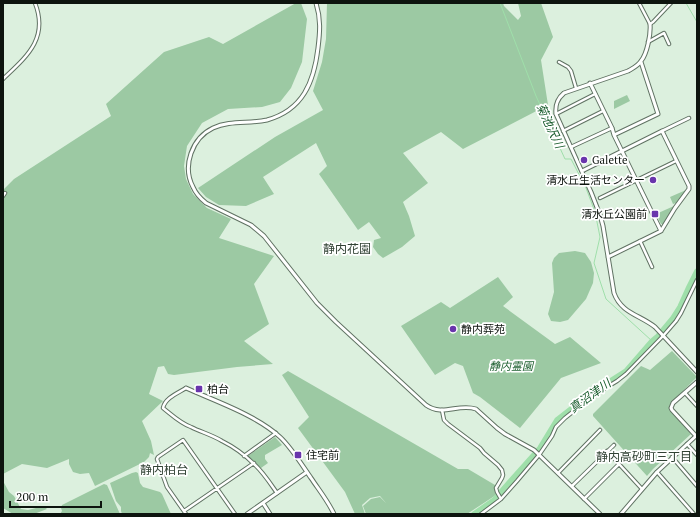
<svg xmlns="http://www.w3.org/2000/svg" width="700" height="517" font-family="'PT Serif','Noto Sans JP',serif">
<rect width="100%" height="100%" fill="#dcf0de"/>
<path fill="#9cc9a3" d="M296,3h5l6,16 -5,43 -11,26 -11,14 -18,5 -34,2 -26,14 -15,23 -3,20 2,13 7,15 14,14 24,11 -12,19 55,18 -20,28 15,40 -25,17 29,23 -36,3 -63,8 -6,-1 -4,-8 -6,1 -9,27 14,7 -21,20 9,20 3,14 -4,-2 -1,4 -5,5 -49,24 -6,-13 -9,1 -7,-2 -4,-8v-5l-22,9 -25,-4 -19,10v-284l11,-11 97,-63 -5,-12 58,-52 45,-15 14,7z
M327,3h176l1,3 14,14 3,-4 -3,-13h23l12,34 -12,23 7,45 -85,44 -22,-17 -38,21 25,30 -25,19 6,14 6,20 -13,11 -19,11 -5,-4 -5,-7 1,-7 7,-2 -12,-16 -11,8 -39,-56 8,-8 -11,-23 -53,34 11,17 -28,12 -27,-1 -13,-8 -8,-9 77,-51 48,-27 -10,-19 9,-29 4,-23z
M627,95l3,6 -16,8v-8z
M686,190l-10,13 -3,1 -3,-7z
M674,206l-11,18h-2l-5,-10z
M575,251l10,2 6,9 3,11 -1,10 -7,16 -18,21 -8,2 -9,-1 -3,-7 6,-22 -2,-29 2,-5 5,-5z
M498,277l15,20 -10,9 52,38 15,-7 31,26 -40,15 -41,50 -40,-31 -7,-4 -10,-27 -8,-3 -20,12 -34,-49 40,-24 9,6z
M672,351l25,26 -27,27 -1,5 22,25 -38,35 -6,7 -54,-60v-2l48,-48 9,4z
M288,371l170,98h10l27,16 1,10 -29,19h-101l-3,-8 8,-7 9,-2 6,6 -6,-7 -10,2 -8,7 3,9h-10l-10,-22 -47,-64 11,-11 -27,-42z
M275,437l7,8 -17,10v4l3,4 -7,5 -13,-12z
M136,472l2,1 2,10 3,4 17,5 2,2 9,20h-49l-1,-3v-4l-5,-6 -6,-18 22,-10z
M3,481l6,11 5,4 7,13 7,1 16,-4 3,3 -13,5h-21l-10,-6z
M104,484l3,1 13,29h-60l2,-3 -1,-3 1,-3z"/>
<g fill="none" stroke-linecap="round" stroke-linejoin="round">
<path stroke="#9fdfaa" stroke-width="1" d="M500,3l36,93 29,63h6l15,29 9,24 5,25 -6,26 12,36 46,42
M686,3l11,19"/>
<path stroke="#9fdfaa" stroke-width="5.5" d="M474,514l20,-14 6,-7 40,-45 17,-28 36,-28 33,-21 26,-30 6,-5 15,-18 7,-11 9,-20 8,-16"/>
<defs>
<path id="minor" d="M639,3l11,21 3,-2 18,-19
M648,42l16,-9 5,11
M559,62l9,5 3,4 5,17
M3,79c23,-22 46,-40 32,-76
M556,114l39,-20
M563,131l40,-20
M662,131l27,-13
M571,147l41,-19
M3,196l2,-3
M600,198l76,-37
M640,241l12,26
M186,388c-8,5 -21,10 -23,20 9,7 17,15 28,19 10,5 21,8 31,14 10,5 24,15 32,23 9,8 16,19 23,29
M685,393l12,13
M442,410l2,10 4,4 32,24 4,5 14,12 4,5 1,5 -1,3 -6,10 1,4 4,7
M687,444l10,11
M244,456l32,-23
M672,457l25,29
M619,464l23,25
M657,472l37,42
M558,473l42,-43
M572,486l42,-41
M584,499l35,-35 -12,-13
M184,511l70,-48
M186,514l-19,-27 -10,-28 1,-2 25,-17 52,74
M481,514l20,-15 16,-18 22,-26 13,-19 4,-9 9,-9 29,-23 23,-14 9,-7 37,-38 13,-15 5,-8 16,-33"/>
<path id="tertiary" d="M316,3c5,16 4,29 2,45 -4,34 -15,62 -51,72 -18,4 -37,0 -54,8 -21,10 -31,38 -20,59 3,7 8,12 13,16l45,22 13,11 53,67 19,19 90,83c17,12 32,-2 50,4l21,19 8,6 29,16 66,64
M650,24c1,10 -3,30 -9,37 -3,5 -8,7 -13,10l-64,22c-7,6 -9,12 -8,21l35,78 9,23 3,11 11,67c7,20 26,22 41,34l42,45
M641,62l17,52 -44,21 47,96
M590,83l22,45 2,7
M582,171l80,-40 27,55v3l-14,19 -14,23 -53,26
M186,388c29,13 70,27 94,49 11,10 22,28 31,41 8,12 17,23 23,36
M696,436l-24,-26 -1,-2 2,-5 24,-21
M263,503l7,11
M247,514l60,-42
M621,514l36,-42 40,-37"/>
</defs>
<use href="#minor" stroke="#607263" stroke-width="4.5"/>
<use href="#tertiary" stroke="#607263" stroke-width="5"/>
<use href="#minor" stroke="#fff" stroke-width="2.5"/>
<use href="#tertiary" stroke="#fff" stroke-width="3"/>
</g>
<g fill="#6935ac" stroke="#fff" stroke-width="1.5">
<circle cx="584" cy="160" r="4"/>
<circle cx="653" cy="180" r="4"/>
<rect x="651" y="210" width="8" height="8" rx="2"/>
<circle cx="453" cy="329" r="4"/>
<rect x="195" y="385" width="8" height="8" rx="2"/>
<rect x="294" y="451" width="8" height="8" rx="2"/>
</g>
<g text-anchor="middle" stroke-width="3.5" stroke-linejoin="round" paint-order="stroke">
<g font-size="11" fill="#0d140e" stroke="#fff" text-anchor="start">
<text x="592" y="164">Galette</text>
<text x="645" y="184" text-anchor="end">清水丘生活センター</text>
<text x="647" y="218" text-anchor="end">清水丘公園前</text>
<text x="461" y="333">静内葬苑</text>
<text x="207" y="393">柏台</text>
<text x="306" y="459">住宅前</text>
</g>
<g font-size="11" font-style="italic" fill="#206232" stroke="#fff">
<text x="511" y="370">静内霊園</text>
</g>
<g font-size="12" font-style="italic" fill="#175b2b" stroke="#fff">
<text transform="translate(550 126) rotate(65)" y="4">菊池沢川</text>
<text transform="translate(590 396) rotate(-36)" y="4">真沼津川</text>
</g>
<g font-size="12" fill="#314234" stroke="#fff">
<text x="347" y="253">静内花園</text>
<text x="644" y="461">静内高砂町三丁目</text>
<text x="164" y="474">静内柏台</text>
</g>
</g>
<rect width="700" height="517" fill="none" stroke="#0d140e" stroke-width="8"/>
<path d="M10 501v6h91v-6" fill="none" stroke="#0d140e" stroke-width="2"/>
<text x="16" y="501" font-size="12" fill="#0d140e" stroke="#ffffff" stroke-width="3" paint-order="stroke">200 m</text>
</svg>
